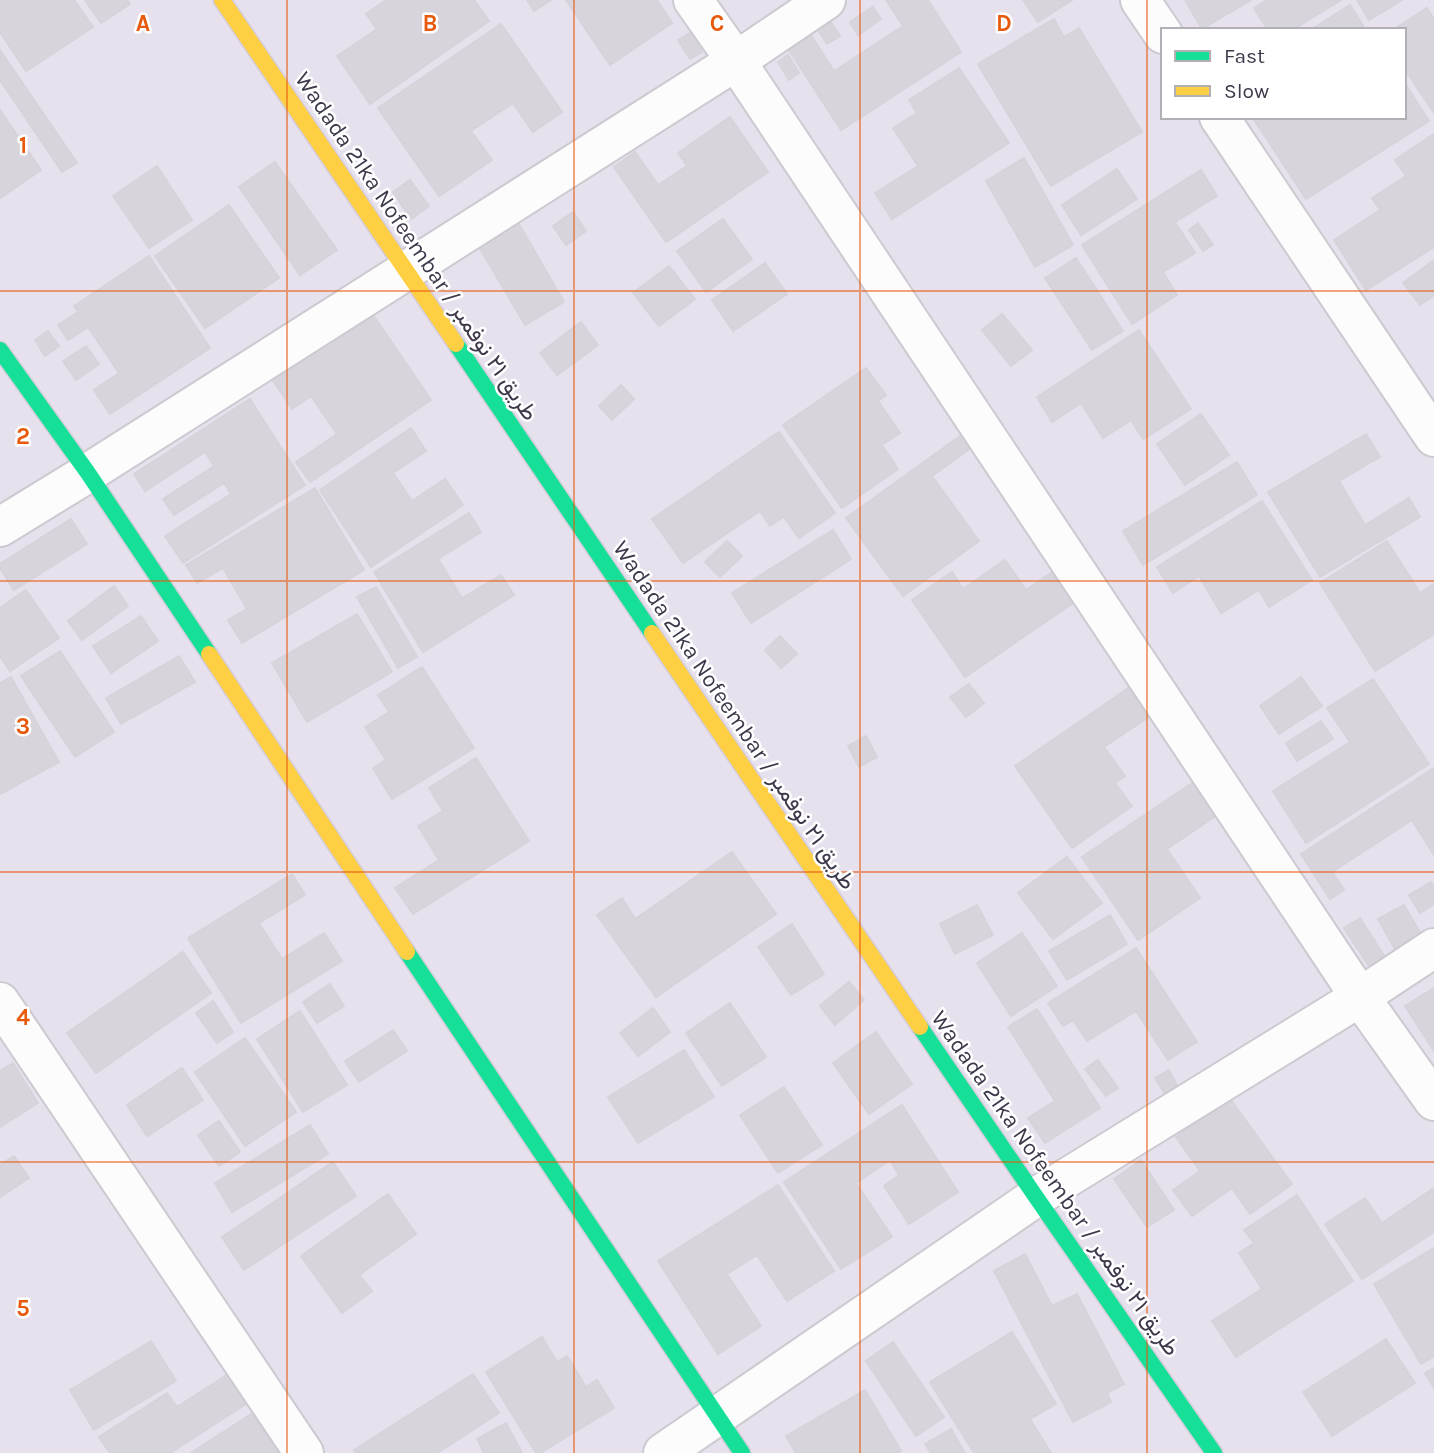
<svg xmlns="http://www.w3.org/2000/svg" width="1434" height="1453" font-family="Karla,Vazirmatn,sans-serif">
<rect width="100%" height="100%" fill="#f0edf3"/>
<path fill="#e6e1ed" fill-rule="evenodd" d="M0,0h1434v1453h-1434zM1163,30h241v87h-241z"/>
<path fill="#d7d4db" stroke="#d6d3db" stroke-width="2" d="M0,0h74l19,27 -67,44 -26,-39z
M85,0h42l3,4 -29,19z
M386,0h88l15,21 -119,83 -33,-48 40,-27 -11,-15z
M527,0h24l-17,11z
M566,0h91l15,23 -62,42z
M886,0h42l33,52 -120,78 -54,-83 22,-15 25,39 69,-45z
M1023,0h49l-34,22z
M1185,0h66l-49,29z
M1267,0h74l-49,30h-24l-14,-22z
M1357,0h45l-33,20z
M1350,5l16,25h-55z
M873,7l8,12 -23,16 -8,-13z
M1427,8l7,11v94l-30,-45v-38h-11z
M1054,19l10,18 15,-9 63,104 -91,54 -73,-122z
M831,22l9,14 -13,8 -9,-14z
M501,24l61,88 -29,20 -20,-29 -42,28 21,29 -53,36 -61,-88z
M690,33l12,19 -12,7 -12,-19z
M0,50l77,113 -15,9 -62,-92z
M788,55l11,18 -10,7 -11,-18z
M959,68l50,75 -117,76 -17,-26 43,-27 -25,-38 24,-15 -8,-13z
M1404,82l25,39 -123,78 -53,-81 151,-1z
M0,110l41,60 -41,28z
M730,117l38,55 -102,70 -52,-75 21,-15 23,33 29,-19 -9,-13z
M1434,134v113l-68,43 -32,-50 46,-30 -8,-12 34,-22 -11,-16z
M1024,158l49,87 -38,22 -49,-86z
M275,162l62,88 -37,25 -61,-88z
M157,166l35,54 -43,28 -36,-52z
M1117,169l20,30 -56,36 -19,-30z
M1201,170l16,26 -42,26 20,31 -32,19 14,23 -45,29 -50,-79z
M410,180l19,26 -18,13 -18,-27z
M229,205l50,73 -74,50 -50,-72z
M512,212l52,90 -39,23 -53,-90z
M573,212l13,19 -20,14 -13,-19z
M723,219l29,40 -46,33 -29,-41z
M1198,223l15,22 -10,6 -14,-21z
M149,256l61,92 -100,66 -16,-24 25,-17 -31,-46 -20,13 -10,-15 20,-13 -4,-6z
M1076,258l47,73 -31,19 -47,-72z
M1434,260v35l-14,10 -17,-22z
M765,263l22,31 -54,37 -21,-31z
M669,266l26,33 -36,27 -26,-33z
M367,306l64,94 -121,82 -14,-20 41,-28 -26,-38 -19,13 -24,-36z
M1002,314l30,36 -21,16 -29,-36z
M581,322l17,23 -41,30 -17,-22z
M1139,330l52,79 -48,30 -12,-19 -28,18 -22,-35 -29,19 -15,-25z
M48,331l11,15 -14,10 -10,-16z
M86,346l13,18 -23,16 -13,-19z
M866,368l20,27 -8,6 22,32 -18,12 16,24 -56,39 -59,-83z
M621,385l13,14 -22,21 -13,-14z
M250,399l55,86 -122,78 -18,-27 66,-42 -7,-11 -50,32 -11,-16 51,-33 -9,-14 -60,39 -11,-17z
M1201,414l28,41 -44,30 -28,-41z
M411,428l15,23 -33,22 19,28 33,-22 18,26 -92,62 -51,-77z
M779,432l56,81 -36,25 -15,-21 -14,9 -10,-15 -77,52 -31,-44z
M963,434l9,13 -40,29 47,65 -76,55 -57,-78z
M1366,434l14,23 -41,24 26,44 44,-27 11,19 -100,60 -52,-85z
M1237,462l20,33 -114,70 -20,-34z
M315,488l49,82 -122,73 -14,-23 19,-11 -24,-41 -26,15 -11,-18z
M1262,501l50,79 -43,27 -10,-17 -38,23 -22,-37 -26,17 -16,-26z
M469,513l12,19 -43,27 24,39 39,-23 13,20 -91,57 -49,-80z
M71,519l16,25 -73,46 -14,-22v-4z
M833,530l18,29 -100,64 -19,-30z
M727,541l15,15 -22,21 -15,-15z
M1387,541l33,52 14,-9v50l-59,37 -55,-88z
M1005,560l21,30 35,-24 21,31 -117,80 -53,-77 40,-28 11,17z
M114,586l14,20 -46,34 -14,-19z
M376,587l41,70 -19,11 -41,-71z
M26,590l33,48 -49,33 -10,-15v-48z
M357,614l35,58 -85,50 -35,-59z
M141,616l17,25 -47,32 -18,-27z
M780,636l17,18 -16,14 -16,-18z
M60,651l54,81 -39,25 -54,-81z
M179,656l16,26 -74,42 -15,-26z
M422,667l52,81 -82,51 -19,-31 13,-8 -21,-33 24,-15 -11,-17z
M11,677l48,85 -59,32v-111z
M1301,677l21,29 -43,28 -19,-28z
M1373,679l56,85 -123,79 -33,-52 77,-49 -23,-34z
M969,684l15,19 -18,14 -16,-20z
M1130,687l20,29 -46,31 21,29 -10,7 17,23 -60,42 -57,-82z
M1321,721l12,18 -36,22 -11,-18z
M866,736l11,21 -18,10 -11,-21z
M476,758l53,83 -116,73 -18,-26 44,-28 -21,-34 25,-15 -14,-23z
M1434,768v87l-22,-35 -80,52 12,18 -14,9 -29,-45z
M1194,782l23,33 -50,34 33,49 -62,42 -56,-83z
M732,852l44,62 -120,83 -59,-82 25,-17 13,21z
M1067,857l35,46 -49,36 -35,-46z
M292,874l13,21 -46,28 23,36 42,-26 18,28 -101,62 -53,-85z
M1431,882l3,4v18l-14,9 -11,-18z
M977,905l16,30 -38,19 -15,-30z
M1404,905l19,33 -26,15 -19,-34z
M1110,915l17,29 -60,36 -18,-29z
M1360,918l30,47 -15,10 -31,-47z
M792,924l32,50 -33,21 -33,-48z
M1022,933l35,53 -46,30 -34,-53z
M1136,948l61,94 -29,18 -32,-49 -49,30 -14,-21 -10,6 -15,-23z
M183,952l28,41 -115,80 -29,-40z
M849,982l15,18 -29,25 -15,-19z
M330,984l14,22 -27,17 -14,-21z
M1434,988v63l-29,-45z
M213,1001l20,31 -16,11 -21,-30z
M730,1003l36,54 -44,29 -36,-53z
M653,1008l17,24 -32,24 -18,-23z
M1037,1009l63,99 -55,35 -17,-25 27,-17 -47,-74z
M300,1011l47,74 -44,27 -46,-73z
M393,1030l14,21 -48,31 -14,-21z
M876,1032l36,52 -43,30 -36,-51z
M245,1038l51,74 -51,34 -50,-74z
M684,1050l30,47 -76,46 -30,-46z
M1098,1060l20,28 -12,8 -21,-27z
M13,1063l25,40 -38,24v-56z
M182,1068l21,32 -56,36 -20,-31z
M1169,1070l9,17 -13,7 -10,-16z
M784,1087l38,58 -44,28 -38,-58z
M1230,1099l62,85 -42,30 -18,-26 -40,28 -19,-26 27,-19 -24,-34z
M902,1105l56,87 -49,32 -25,-38 15,-11 -9,-15 -34,23 36,54 -51,32 -57,-87z
M219,1121l21,31 -21,14 -21,-31z
M310,1125l18,29 -96,58 -17,-29z
M14,1156l15,22 -29,19v-32z
M1141,1160l33,50 -27,17 -33,-48z
M333,1162l23,34 -112,74 -22,-33z
M778,1185l56,86 -47,30 -30,-46 -30,19 34,52 -43,28 -60,-93z
M1434,1188v44l-72,47 -37,-55 40,-26 17,25z
M388,1194l28,40 -57,41 13,16 -30,22 -41,-57z
M1297,1195l56,86 -117,76 -24,-36 50,-32 -23,-36 15,-10 -10,-13z
M1434,1248v108l-13,8 -47,-80z
M1025,1254l27,52 25,-12 47,90 -17,9 4,9 -38,20 -79,-151z
M1012,1332l44,72 -26,15 21,34h-77l-44,-71z
M542,1337l15,25 10,-6 19,31 11,-7 17,28 -74,45h-4l-50,-81z
M1386,1339l29,44 -83,53 -29,-44z
M151,1341l25,40 -82,49 -24,-40z
M893,1342l51,75 -28,19 -50,-75z
M1434,1368v20l-9,-15z
M230,1373l19,29 -79,51h-60l-11,-16 68,-44 10,14z
M473,1374l26,39 -62,40h-81l-2,-3z
M865,1390l36,61 -5,2h-100l-10,-17z
M256,1411l26,39 -5,3h-86z
M506,1423l16,30h-38l-7,-14z
M951,1429l14,24h-34l-6,-9z"/>
<g fill="none" stroke-linecap="round" stroke-linejoin="round">
<defs>
<path id="street" d="M693,0l43,61 624,936 74,104
M1140,0l23,34
M1219,117l215,320
M0,527l88,-54 648,-412 90,-61
M0,1002l304,451
M663,1453l373,-256 324,-200 74,-49"/>
<path id="fast" d="M456,344l196,289
M0,350l88,123 121,181
M407,952l335,501
M920,1027l116,170 178,256"/>
<path id="slow" d="M222,0l234,344
M652,633l268,394
M209,654l198,298"/>
</defs>
<use href="#street" stroke="#ccc9d0" stroke-width="42"/>
<use href="#fast" stroke="#d3ccdb" stroke-width="19"/>
<use href="#slow" stroke="#d3ccdb" stroke-width="19"/>
<use href="#street" stroke="#fdfcfd" stroke-width="38"/>
<use href="#fast" stroke="#16e098" stroke-width="16"/>
<use href="#slow" stroke="#ffcf43" stroke-width="16"/>
</g>
<path fill="none" stroke="#e8590c" stroke-width="2" stroke-opacity="0.55" d="M287,0v1453M574,0v1453M860,0v1453M1147,0v1453M0,291h1434M0,581h1434M0,872h1434M0,1162h1434"/>
<g text-anchor="middle" stroke-width="5" stroke-linejoin="round" paint-order="stroke">
<g font-size="23" fill="#3e384a" stroke="#fff">
<text transform="translate(417 246) rotate(56)" y="8">Wadada 21ka Nofeembar / طريق ٢١ نوفمبر</text>
<text transform="translate(735 715) rotate(56)" y="8">Wadada 21ka Nofeembar / طريق ٢١ نوفمبر</text>
<text transform="translate(1056 1183) rotate(55)" y="8">Wadada 21ka Nofeembar / طريق ٢١ نوفمبر</text>
</g>
</g>
<g font-size="23" text-anchor="middle" font-weight="bold" fill="#e8590c" stroke="#fff" stroke-width="5" stroke-linejoin="round" paint-order="stroke">
<text x="143" y="31">A</text>
<text x="430" y="31">B</text>
<text x="717" y="31">C</text>
<text x="1004" y="31">D</text>
<text x="23" y="153">1</text>
<text x="23" y="444">2</text>
<text x="23" y="734">3</text>
<text x="23" y="1025">4</text>
<text x="23" y="1316">5</text>
</g>
<rect x="1161" y="28" width="245" height="91" fill="#ffffff" stroke="#b2afb7" stroke-width="2"/>
<rect x="1175" y="51" width="35" height="10" fill="#16e098" stroke="#b2afb7" stroke-width="2"/>
<text x="1224" y="63" font-size="21" fill="#3e384a">Fast</text>
<rect x="1175" y="86" width="35" height="10" fill="#ffcf43" stroke="#b2afb7" stroke-width="2"/>
<text x="1224" y="98" font-size="21" fill="#3e384a">Slow</text>
</svg>
